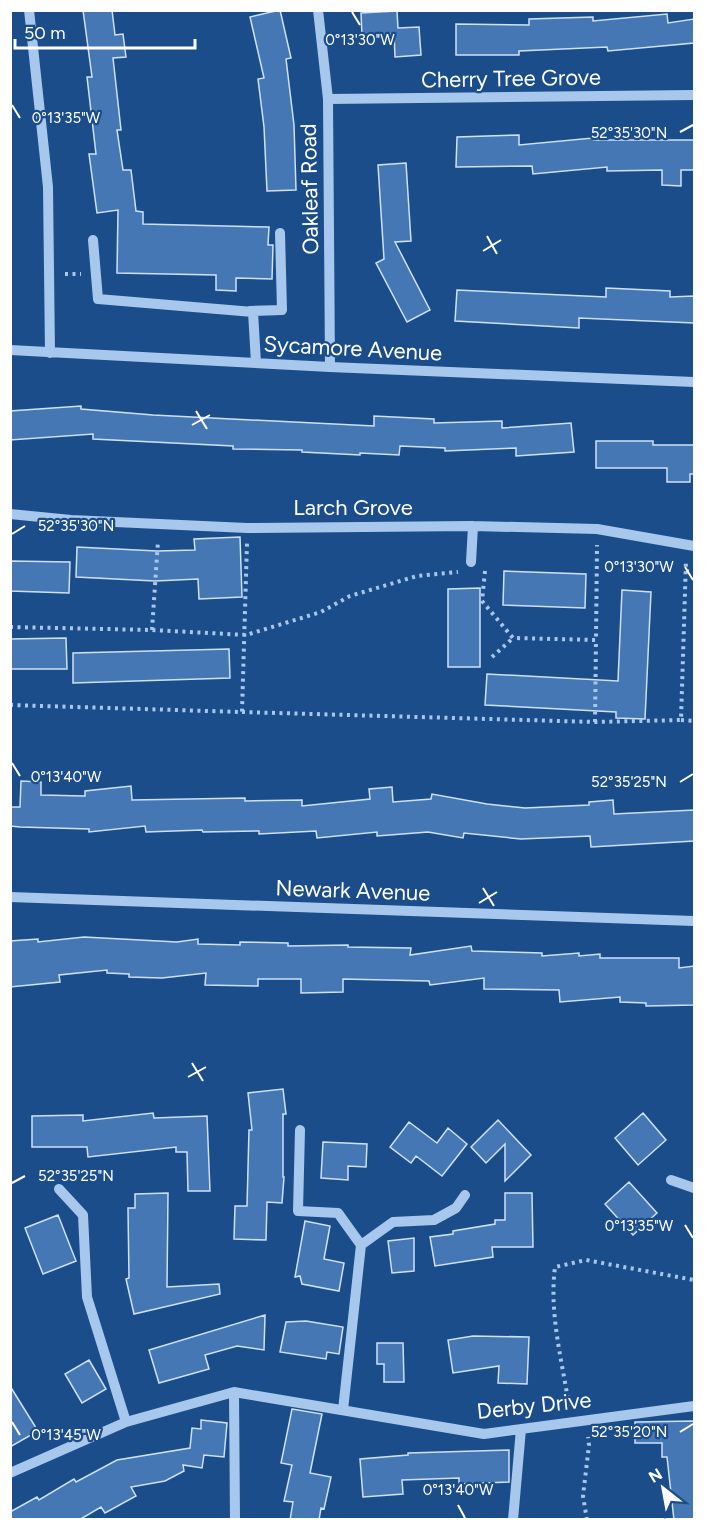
<svg xmlns="http://www.w3.org/2000/svg" width="705" height="1530" font-family="Figtree,sans-serif">
<rect width="100%" height="100%" fill="#1c4d8b"/>
<path fill="#4477b3" stroke="#cde1f9" stroke-width="1.5" d="M83,10h29l3,25 8,-1 3,23 -13,1 8,72h-4l6,40h8l5,41 7,1v12l126,3 -1,18h5l-1,34 -36,-1v13l-20,-1v-15l-99,-2 1,-63 -21,3 -8,-59h7l-9,-77h5z
M280,10l11,48 -5,1 8,66 2,65 -29,1 -3,-64 -6,-48 6,-1 -14,-61z
M397,11l1,17 21,-1 2,28 -26,2 -1,-23 -32,2 -1,-23z
M667,14l1,9 26,-4v24l-86,8 -1,-4 -88,4v4h-63v-31l73,1v-6l64,-2v4z
M519,135v10l74,-7 1,2h100v30h-13v16l-19,-1v-15l-55,1v-4l-74,7 -1,-8 -76,1 1,-30z
M406,163l5,78 -16,1 35,68 -23,12 -31,-59 8,-4 -6,-94z
M606,288l64,3v6l24,-1v27l-115,-5v10l-124,-7 2,-31 149,7z
M81,406v3l72,6 221,11v-10l60,3v4l68,-2v7l69,-5 3,29 -58,4v-8l-71,3v-3l-45,-2 -1,9 -39,-2v2l-58,-3v-2l-69,-1v-3l-140,-7v-5l-83,6v-29z
M596,441h57v4h41v29h-4v8h-23v-14h-71z
M240,537l2,60 -43,2 -1,-20 -43,2 -79,-4 1,-30 80,4 38,-1 -1,-11z
M10,561l60,1 -1,31 -59,-2z
M504,571l82,3 -1,34 -82,-3z
M480,588v79h-32v-78z
M622,590l29,2 -6,127 -29,-1v-6l-131,-7 2,-31 131,7z
M66,638l1,31h-57v-30z
M229,649l1,29 -157,5v-30z
M21,781l20,1v13l44,1v-5l46,-5 1,14 113,-2v3l57,-1v6l68,-7 -1,-10 23,-2 1,15 38,-3 1,-5 55,10 38,4 64,-3v-3l24,-2 1,14 80,-4v31l-103,6 -1,-11 -69,3 -57,-6 -1,5 -35,-6 -51,4v-4l-60,6 -1,-7 -57,3v-3l-56,1 -1,-2 -56,2 -1,-6 -56,6v-3l-69,-2 -10,-1v-19h10z
M84,937l93,5 21,-3v5l42,1v-3l48,1v3l60,-1v2l63,1 -1,7 61,-9 1,5 70,2v3l37,-3v3l21,-2v4h79v10l15,-2v39l-48,1v-3l-26,-1v-5l-60,5 -1,-12 -75,-1v-11l-54,7 -1,-4 -86,-2v13l-42,1v-14h-43v7l-53,-1 1,-12 -44,5 -33,-1v-3l-22,-1v-3l-48,5 1,7 -50,5v-46l28,-2v3z
M283,1089l3,25h-3v63h1l-2,26 -15,-1 -1,38 -32,-1 1,-33h12l2,-76h3l-4,-37z
M153,1113l1,5 53,-2 3,75h-22l-1,-39h-11v-5l-88,10 -1,-10h-55v-31l51,-1v6z
M643,1113l23,27 -28,25 -23,-27z
M498,1120l33,35 -26,26v-37l-19,19 -15,-16z
M409,1122l28,21 11,-15 19,16 -25,32 -26,-20 -5,7 -21,-16z
M323,1142l44,2 -1,23 -18,-1v14l-27,-2z
M629,1182l28,31 -24,22 -28,-31z
M168,1193l-1,94 52,-3 1,10 -86,20 -8,-35 3,-1 -1,-70h7v-14z
M505,1193h27l1,54h-41l1,10 -58,9 -5,-29 23,-3v-3l42,-7v-4h10z
M58,1215l18,46 -33,13 -18,-46z
M305,1221l25,5 -6,33 20,4 -5,28 -37,-7 -2,-8 -5,1z
M414,1238v33l-22,2 -4,-32z
M265,1315l-1,35 -27,-4 -32,9 4,14 -50,14 -10,-33z
M306,1321l37,6 -4,27 -12,-2 -1,7 -46,-7 6,-30z
M473,1336l56,1 -2,47 -29,-1 1,-17 -46,7 -5,-33z
M377,1343h26l1,39h-20v-18h-7z
M89,1360l17,29 -24,14 -17,-29z
M10,1386l28,45 -28,16z
M292,1409l30,5 -12,59 21,4 -7,32 -3,-1 -2,12h-29l3,-18 -9,-1 8,-36 -11,-2z
M201,1420l26,3 -3,34 -20,-2 -2,13 -19,-3 1,6 -19,10 -34,6 5,9 -31,17 -4,-6 -22,13h-69v-8l27,-15 2,3 35,-21 2,3 41,-22 73,-12 2,-20 9,1z
M694,1421v99h-20l-7,-63h-5v-14h-27v-21z
M509,1450v32l-50,2v-6l-57,2 1,14 -40,3 -3,-38 48,-4v-2z"/>
<g fill="none" stroke-linecap="round" stroke-linejoin="round">
<path stroke="#a7c7ed" stroke-width="4" stroke-dasharray="3 4.5" stroke-linecap="butt" d="M65,274h16
M485,571l-3,30 31,37 83,2 1,-95
M686,571l8,1
M10,627l142,3 94,5 75,-23 29,-16 67,-20 41,-4
M152,630l6,-89
M492,657l21,-19
M10,705l232,7 5,-169
M242,712l353,10 86,-2 5,-160
M681,720l13,1
M595,722l1,-82
M569,1406c-7,-46 -20,-92 -14,-139l31,-7 108,20
M587,1520l-4,-24 6,-51 -1,-8"/>
<path stroke="#a7c7ed" stroke-width="10" d="M29,10l19,177 2,166
M318,10l10,89 2,268
M328,99l366,-4
M93,240l5,59 155,13 3,51
M250,311l32,-1 -2,-77
M10,350l320,17 364,15
M10,514l61,6 176,8 226,-2 124,3 97,17
M471,562l2,-36
M10,897l684,24
M300,1130l-2,81 40,2 23,32
M671,1180l23,8
M59,1189l24,26 4,82 39,125
M361,1245l32,-23 41,-2 22,-12 9,-13
M234,1392l1,128
M343,1410l18,-165
M10,1473l116,-51 108,-30 250,42 210,-28
M513,1520l8,-91"/>
</g>
<path fill="none" stroke="#fff" stroke-width="2" d="M352,12l8,13M12,105l8,13M680,132l13,-7M487,236l10,18M483,251l18,-11M196,411l11,18M192,425l18,-10M12,534l13,-8M685,567l8,13M12,763l8,13M680,782l13,-8M483,888l11,18M479,903l18,-11M192,1063l11,18M188,1077l18,-10M12,1183l13,-7M685,1225l8,13M12,1422l8,13M680,1432l13,-8M458,1505l7,13"/>
<g text-anchor="middle" stroke-width="4.5" stroke-linejoin="round" paint-order="stroke">
<g font-size="22" fill="#fff" stroke="#1c4d8b">
<text transform="translate(511 78) rotate(-1)" y="8">Cherry Tree Grove</text>
<text transform="translate(309 189) rotate(-91)" y="8">Oakleaf Road</text>
<text transform="translate(353 348) rotate(3)" y="8">Sycamore Avenue</text>
<text x="353" y="515">Larch Grove</text>
<text transform="translate(353 890) rotate(2)" y="8">Newark Avenue</text>
<text transform="translate(534 1405) rotate(-6)" y="8">Derby Drive</text>
</g>
</g>
<g font-size="15" text-anchor="middle" fill="#fff" stroke="#1c4d8b" stroke-width="4.5" stroke-linejoin="round" paint-order="stroke">
<text x="360" y="45">0°13'30"W</text>
<text x="66" y="123">0°13'35"W</text>
<text x="629" y="138">52°35'30"N</text>
<text x="76" y="531">52°35'30"N</text>
<text x="639" y="572">0°13'30"W</text>
<text x="66" y="782">0°13'40"W</text>
<text x="629" y="787">52°35'25"N</text>
<text x="76" y="1181">52°35'25"N</text>
<text x="639" y="1231">0°13'35"W</text>
<text x="629" y="1437">52°35'20"N</text>
<text x="66" y="1440">0°13'45"W</text>
<text x="458" y="1495">0°13'40"W</text>
</g>
<rect width="705" height="1530" fill="none" stroke="#ffffff" stroke-width="24"/>
<g transform="translate(663 1488) rotate(329)" stroke="#1c4d8b" stroke-width="4.5" paint-order="stroke">
<path d="M0-4.5L10 22L0 15L-10 22Z" fill="#ffffff"/>
<text y="-9" font-size="16" font-weight="bold" text-anchor="middle" fill="#ffffff">N</text>
</g>
<path d="M15 39v9h180v-9" fill="none" stroke="#ffffff" stroke-width="3"/>
<text x="24" y="39" font-size="18" fill="#ffffff" stroke="#1c4d8b" stroke-width="4.5" paint-order="stroke">50 m</text>
</svg>
